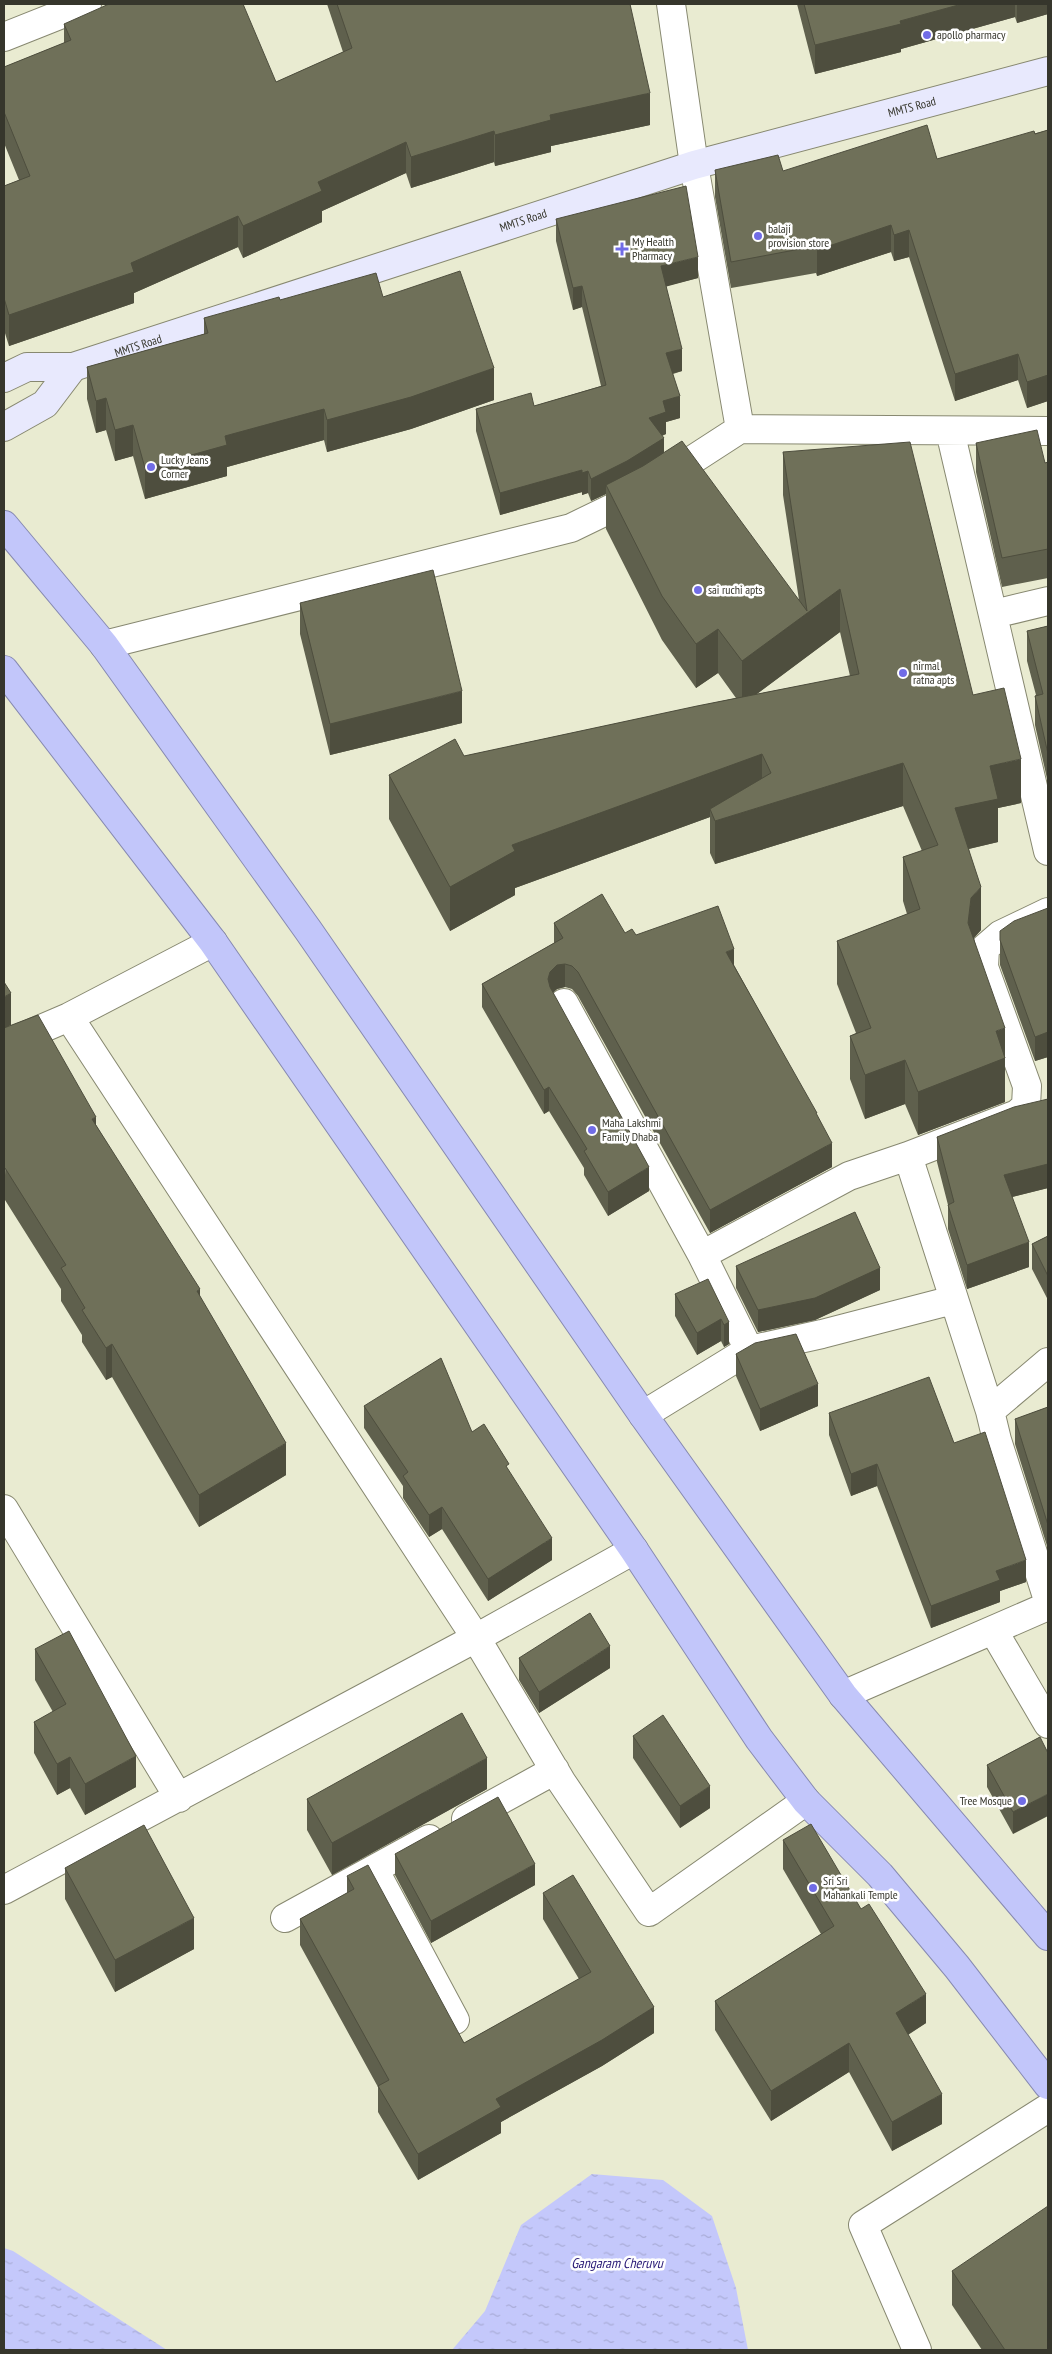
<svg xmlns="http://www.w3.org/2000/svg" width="1052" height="2354" font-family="'PT Sans Narrow',sans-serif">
<defs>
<pattern id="water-ripples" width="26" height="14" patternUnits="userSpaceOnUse" patternTransform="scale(1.25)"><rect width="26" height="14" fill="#c4c8fb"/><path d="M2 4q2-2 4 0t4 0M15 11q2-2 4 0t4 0" fill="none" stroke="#a9acd7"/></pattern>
</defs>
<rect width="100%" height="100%" fill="#e9ebd1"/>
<path fill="url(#water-ripples)" d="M592,2174l71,6 49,36 24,72 12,62h-296l33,-39 36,-86z
M4,2248l9,3 154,99h-163z"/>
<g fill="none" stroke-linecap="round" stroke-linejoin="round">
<defs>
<path id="minor" d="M671,4l23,161 46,264
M4,37l83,-33
M950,431l98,420
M994,614l54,-13
M104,645l467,-117 64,-31 105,-68 308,2
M564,1003l138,252 47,95 -106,65
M69,1017l407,621 85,143 88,131 157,-111
M4,1045l65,-28 144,-75
M702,1255l147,-79 59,-20
M763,1347l59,-13 131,-34
M1048,1362l-58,49 7,29 51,160
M990,1411l-82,-255 109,-42 9,-8 1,-20 -43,-119 1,-19 15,-13 48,-23
M4,1509l175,289
M993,1630l55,94
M843,1695l205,-89
M466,1819l89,-49
M374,1869l81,151
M4,1890l472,-252 158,-88
M285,1918l144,-79
M917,2350l-54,-125 185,-117"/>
<g id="secondary">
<path id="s1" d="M4,378l23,-11h46l621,-202 354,-94"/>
<path d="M4,427l41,-23 28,-37"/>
</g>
<path id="trunk" d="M4,525l100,120 204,285 335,485 200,280 205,241
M4,670l209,272 421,608 125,189 47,62 74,74 77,92 91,118"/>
</defs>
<use href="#minor" stroke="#878870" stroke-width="30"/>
<use href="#secondary" stroke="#878870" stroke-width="30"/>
<use href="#trunk" stroke="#878ab1" stroke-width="30"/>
<use href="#minor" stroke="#fff" stroke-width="28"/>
<use href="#secondary" stroke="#e8e9fd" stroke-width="28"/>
<use href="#trunk" stroke="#c2c6fa" stroke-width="28"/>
</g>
<path fill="#5f604d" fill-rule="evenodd" d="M327,4h303l20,121 -99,21v6l-56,14 -1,-4 -83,26 -5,-15 -84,38v11l-79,36 -5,-11 -104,46v10l-125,43 -5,-16v-144l15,-6 -15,-37v-76l60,-24v-19l212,58 67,-30z
M797,4h251v10l-31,9 -2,-6 -114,32v3l-86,22z
M1048,130v271l-21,7 -9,-28 -63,21 -46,-144 -15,4 -3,-9 -74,24 -1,-3 -85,15 -16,-91v-27l68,1 154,-12z
M556,219l142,59 -32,8 16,85 -9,3 7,44 -14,4v12l-4,2 2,17 135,147 -16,-105v-43l190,243 48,108 -23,5v34l-29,7 12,81 -7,8 31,134v30l-87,33 -13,-31 -40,15 -15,-40v-43l6,-3 -19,-49v-43l70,-27 -4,-13v-44l19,-6 -19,-45 -188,58 -5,-11v-36l-195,71v7l-65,36 -61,-112v-44l75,-19 272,-58 -18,-25 -22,15 -34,-48 -56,-111v-35l-15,7 -3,-8 -6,2v-3l-82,23 -24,-84v-22l58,-3 67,-20 -19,-79 -9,3 -17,-69zM840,632l10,44 -93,18z
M383,297l111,103 -83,29 -84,23 -3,-12 -97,27v9l-82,23 -12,-43 -18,5 -9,-31 -10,3 -9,-34v-32l117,-33v-16l76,-18z
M976,443l69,20 3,-1v116l-46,9 -26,-115z
M300,603l162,120 -132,32 -30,-121z
M1048,626v157l-13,-58v-29l1,-1 -9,-34v-30z
M1048,908v149l-13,4 -35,-96v-25z
M554,923l82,12 98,30 83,151 15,51 -122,66 -132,-237 -6,-7 -7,-2 -8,2 -4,4 96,198 -41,25 -24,-41v-7l-35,-57 -5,3 -62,-107v-23l72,-41z
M11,1025l85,100 104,172 86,178 -87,52 -87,-150 -6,3 -24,-38v-7l-21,-34v-12l-56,-89h-1z
M1048,1099v89l-36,9 17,70 -62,22 -19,-60v-24l-11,-43v-25z
M1048,1236v64l-16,-31v-25z
M736,1266l144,24 -65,30 -57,12 -22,-44z
M675,1294l54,28v22l-5,3 -3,-6 -24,14 -22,-39z
M736,1354l82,52 -58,25 -24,-55z
M364,1406l145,65 43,89 -64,41 -46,-72 -13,8 -26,-39v-12l-39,-58z
M1048,1407v142l-33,-105v-25z
M829,1413l197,169 -26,9v11l-69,26 -54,-142 -26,10 -22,-61z
M35,1649l101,138 -51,28 -15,-27 -13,7 -23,-42v-31l19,-10 -18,-32z
M519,1658l91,10 -71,45 -20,-33z
M633,1736l77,72 -30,20 -47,-70z
M1040,1737l-27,97 -26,-47v-22z
M487,1789l-155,86 -25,-45v-31z
M783,1840l143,183 -18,12 34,89 -50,27 -43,-79 -78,49 -56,-91v-29l106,-67 -38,-65z
M395,1854l140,31 -104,58 -36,-68z
M65,1868l129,81 -79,43 -50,-93z
M347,1876l117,167 115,-64 -36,-60v-26l111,140 -52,33 -101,56v11l-83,47 -40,-68v-25l-78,-142v-26l47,-26z
M952,2271l96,79h-66l-30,-45z"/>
<path fill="#4e4e3e" d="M962,4h53v13l-114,32v3l-86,22v-29z
M1017,4h31v10l-31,9z
M650,93v32l-99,21v6l-56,14v-31l55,-20z
M494,131v31l-83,26v-31z
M406,142v31l-84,38v11l-79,36v-32l75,-44z
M238,216v31l-104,46v10l-125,43v-31l122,-52z
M891,225v27l-74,24v-26z
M909,230v27l-15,4v-26z
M698,257v21l-37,10v-22z
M582,286v21l-9,3v-22z
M682,349v22l-16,4v-22z
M1018,354v26l-63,21v-27z
M494,368v32l-83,29 -84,23v-32z
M1048,375v26l-21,7v-26z
M680,396v22l-14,4v12l-17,5v-21l14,-17z
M106,398v32l-10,3v-32z
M324,409v31l-97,27v9l-82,23v-31l80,-32z
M133,425v31l-18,5v-31z
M664,438v22l-58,25v9l-15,7v-22z
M582,470v22l-82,23v-22z
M588,471v22l-6,2v-22z
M840,589v43l-98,73v-44z
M718,629v44l-22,15v-44z
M462,691v32l-132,32v-31z
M762,754v44l-52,11v8l-195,71v7l-65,36v-44l62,-42z
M1021,759v44l-23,5v34l-43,10v-44l35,-42z
M903,763v43l-188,58v-43z
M981,887v43l-10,11 -3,-18 3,-25z
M734,949v24l-8,-21z
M565,964v23l-8,2 -7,6 -2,-16 2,-7 7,-7z
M11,993v32l-7,4v-32z
M1005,1028v74l-87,33v-43l78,-61z
M1048,1032v25l-13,4v-24z
M905,1060v44l-40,15v-44z
M549,1087v24l-5,3v-24z
M96,1117v32l-4,-30z
M832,1143v24l-122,66v-23z
M1048,1164v24l-44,11v-24z
M649,1167v24l-41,25v-24z
M4,1168h1v32h-1z
M1029,1242v25l-62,22v-24z
M880,1268v22l-65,30 -57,12v-22z
M200,1289v32l-3,-30z
M721,1319v22l-24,14v-22z
M729,1322v22l-5,3v-22z
M112,1344v33l-6,3v-32z
M818,1384v22l-58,25v-22z
M286,1443v32l-87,52v-32z
M877,1464v22l-26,10v-22z
M442,1507v22l-13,8v-22z
M552,1538v22l-64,41v-22z
M1026,1560v22l-26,9v11l-69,26v-22l65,-35z
M610,1646v22l-71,45v-21z
M136,1756v31l-51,28v-31z
M70,1757v31l-13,7v-31z
M487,1758v31l-155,86v-32z
M710,1786v22l-30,20v-22z
M1048,1794v22l-35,18v-22z
M535,1864v21l-104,58v-22z
M194,1918v31l-79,43v-32z
M926,1994v29l-30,19v-29z
M654,2007v26l-52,33 -101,56v11l-83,47v-26l78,-55z
M849,2043v29l-78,49v-30z
M942,2094v30l-50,27v-29z"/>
<path fill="#6f7059" stroke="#4e4e3e" d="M109,4h134l33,78 76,-34 -15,-44h293l20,89 -100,22 1,5 -56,15 -1,-4 -83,26 -5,-15 -88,40 4,9 -79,35 -5,-10 -107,47 3,9 -125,43 -5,-17v-112l26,-10 -26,-64v-45l67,-27 -7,-16z
M804,4h158l-62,17 1,3 -86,21z
M927,125l10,34 97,-28 1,3 13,-4v245l-21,7 -9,-28 -63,20 -46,-144 -15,5 -3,-10 -74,25 -1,-4 -85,16 -16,-92 63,-15 5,16z
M686,186l12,71 -37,9 21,83 -16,4 14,43 -17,5 3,11 -17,6 15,20 -37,23 -36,18 -3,-8 -6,2v-3l-82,23 -24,-84 55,-16 3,13 72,-21 -24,-99 -9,2 -17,-69z
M460,271l34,97 -83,29 -84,23 -3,-11 -99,27 2,9 -82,23 -12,-43 -18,5 -9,-32 -10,3 -9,-34 121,-34 -4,-15 75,-21 1,3 96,-27 7,24z
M1037,430l8,33 3,-1v87l-46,9 -26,-115z
M682,441l125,170 -24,-159 127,-10 63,253 31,-7 17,71 -31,7 8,33 -43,9 26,79 -10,11 -3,25 37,105 -9,3 9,27 -87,34 -13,-32 -40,15 -15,-39 21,-8 -34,-87 83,-32 -17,-52 35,-12 -35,-82 -188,58 -5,-12 61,-36 -9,-19 -250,91 3,6 -65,36 -61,-112 66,-36 9,17 233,-50 162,-32 -19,-85 -98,72 -24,-32 -22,15 -34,-48 -56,-111 37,-19z
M433,570l29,121 -132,33 -30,-121z
M1048,626v128l-13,-58 8,-2 -16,-63z
M602,894l23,39 7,-4 4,6 82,-29 16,43 -8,3 91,161h-1l16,30 -122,67 -132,-238 -6,-6 -7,-2 -8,1 -7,7 -2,7 2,8 99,180 -41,25 -24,-41 3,-2 -38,-62 -5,3 -62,-106 81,-46 -9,-15z
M1048,908v124l-13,5 -35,-97v-9l14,-10z
M4,982l7,11 -7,4z
M38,1015l58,102 -4,2 108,170 -3,2 89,152 -87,52 -87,-151 -6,4 -24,-38 3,-2 -24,-40 5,-3 -61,-97h-1v-140z
M1048,1099v65l-44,11 25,67 -62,23 -19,-60 6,-3 -17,-65 77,-30z
M855,1212l25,56 -65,30 -57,12 -22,-44z
M1048,1236v40l-16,-32z
M708,1279l21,43 -5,3 -3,-6 -24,14 -22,-39z
M796,1334l22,50 -58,25 -24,-55 19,-11z
M441,1358l31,74 12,-8 25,40 -3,2 46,72 -64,41 -46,-72 -13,8 -26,-39 5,-4 -44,-66z
M929,1377l25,66 31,-11 41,128 -30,11 4,9 -69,26 -54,-142 -26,10 -22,-61z
M1048,1407v118l-33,-106z
M590,1613l20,33 -71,46 -20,-34z
M69,1631l67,125 -51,28 -15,-27 -13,7 -23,-42 32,-18 -31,-55z
M462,1713l25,45 -155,85 -25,-44z
M663,1715l47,71 -30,20 -47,-70z
M1040,1737l8,16v41l-35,18 -26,-47z
M498,1797l37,67 -104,57 -36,-67z
M811,1824l50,85 8,-5 57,90 -30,19 46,81 -50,28 -43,-79 -78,48 -56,-90 119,-75 -51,-86z
M144,1825l50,93 -79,42 -50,-92z
M368,1865l96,178 127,-71 -48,-79 30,-18 81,132 -52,33 -106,59 5,8 -83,47 -40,-68 11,-6 -89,-161 54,-30 -7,-13z
M1048,2206v144h-43l-53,-79z"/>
<g fill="#716ce6" stroke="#fff" stroke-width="2">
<circle cx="927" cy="35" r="5"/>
<circle cx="758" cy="236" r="5"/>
<path d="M619.5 241.5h5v5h5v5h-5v5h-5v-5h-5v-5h5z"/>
<circle cx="151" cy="467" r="5"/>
<circle cx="698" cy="590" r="5"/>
<circle cx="903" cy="673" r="5"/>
<circle cx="592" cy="1130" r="5"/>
<circle cx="1022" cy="1801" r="5"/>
<circle cx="813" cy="1888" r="5"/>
</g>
<g text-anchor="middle" stroke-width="5" stroke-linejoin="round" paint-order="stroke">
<g font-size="12" fill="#36362c" stroke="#fff" text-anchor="start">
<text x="937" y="39">apollo pharmacy</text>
<text x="768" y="233">balaji<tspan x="768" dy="14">provision store</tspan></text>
<text x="632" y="246">My Health<tspan x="632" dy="14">Pharmacy</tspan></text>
<text x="161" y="464">Lucky Jeans<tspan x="161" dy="14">Corner</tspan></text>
<text x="708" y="594">sai ruchi apts</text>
<text x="913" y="670">nirmal<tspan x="913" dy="14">ratna apts</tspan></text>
<text x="602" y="1127">Maha Lakshmi<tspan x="602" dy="14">Family Dhaba</tspan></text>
<text x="1012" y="1805" text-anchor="end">Tree Mosque</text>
<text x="823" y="1885">Sri Sri<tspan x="823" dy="14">Mahankali Temple</tspan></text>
</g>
<g font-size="12" fill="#36362c" stroke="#fff">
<text dy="4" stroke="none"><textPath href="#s1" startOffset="950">MMTS Road</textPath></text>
<text dy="4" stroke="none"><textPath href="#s1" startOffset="545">MMTS Road</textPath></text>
<text dy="4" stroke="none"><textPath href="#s1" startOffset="140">MMTS Road</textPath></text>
</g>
<g font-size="14" font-style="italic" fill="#2a1b77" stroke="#fff">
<text x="617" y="2268">Gangaram Cheruvu</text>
</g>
</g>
<rect width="1052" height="2354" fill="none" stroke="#36362c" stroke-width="10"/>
</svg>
